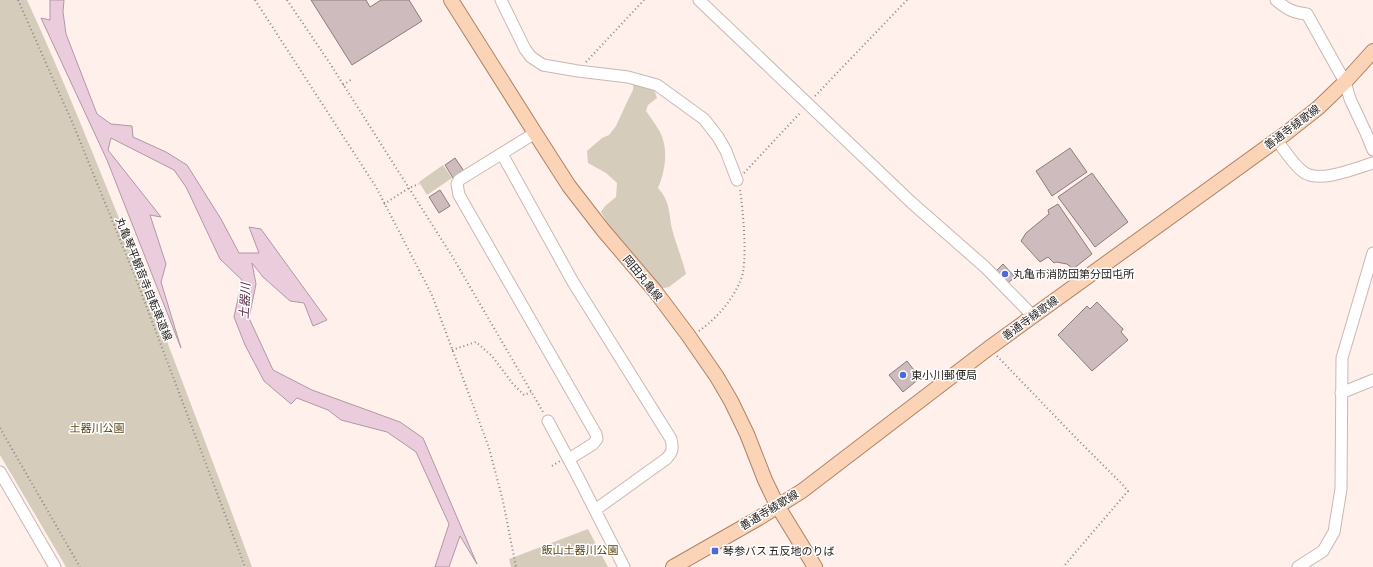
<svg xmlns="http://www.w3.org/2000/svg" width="1373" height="567" font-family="'Asap Condensed','Noto Sans JP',sans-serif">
<rect width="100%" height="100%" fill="#fff0ec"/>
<path fill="#d6ccbb" d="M0,0h27c37,80 69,161 102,243 42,108 83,216 123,324h-186l-66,-112z
M634,79l18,5 5,14 -9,7 -2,6c5,7 10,14 14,21 9,17 5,40 -2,56 12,13 11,25 14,41 4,15 10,29 14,45l-17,13 -10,2 -48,-60 -10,-17 4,-6 11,-9 1,-14 -11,-10 -18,-10 -1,-12 15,-13 7,-3 7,-9 12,-26 5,-10z
M443,165l9,13 -25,17 -8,-13z
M588,529l20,38h-97l-2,-8z"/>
<path fill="#ebccdd" stroke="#b098a4" d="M50,0h14l-1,12 3,22 31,80 14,10 21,2 1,11 33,15 21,13 34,54 18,34h20l-10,-26 12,2 66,91 -14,6 -9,-23 -14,-2 -27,-24 -11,-14 4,21 -7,34 24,52 39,20 88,32 23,16 54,126 -17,-28 -11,31h-14l14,-43 -33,-72 -29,-20 -46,-12 -13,-10 -31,-12 -6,6 -27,-23 -19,-36 -11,-28 8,-37 -22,-21 -34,-72 -12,-17 -63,-32 -3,12 53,67 -11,-2 16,49 -5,18 20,66 -74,-188 -66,-142 9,2z"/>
<path fill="#cdbbbd" stroke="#8d7c7e" d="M311,0h55l4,7 11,-7h28l13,21 -70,44z
M1070,148l17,24 -35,24 -16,-25z
M455,158l9,13 -11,7 -8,-13z
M1092,173l36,49 -33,25 -37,-50z
M440,190l10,16 -11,7 -10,-16z
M1058,204l34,50 -19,15 -6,-5 -11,-2 -2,1 -6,-6 -8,5 -19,-21 5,-8 23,-19 -1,-4z
M1003,264l12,13 -7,6 -12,-12z
M1097,302l26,27 -2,3 7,8 -36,31 -34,-36 29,-29 3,3z
M907,361l13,17 -17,14 -14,-17z"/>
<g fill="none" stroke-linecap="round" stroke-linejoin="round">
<defs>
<path id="minor" d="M501,0l24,49 6,8 12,8 35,6 50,6 29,8 47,34 14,18 8,14 11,29
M699,0l213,203 73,64 48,49
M1276,0c10,9 18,13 31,14l38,68 5,17 16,34 7,17
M535,133l-76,47 -2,4 2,11 137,239 1,5 -4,5 -24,15
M1277,140c7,10 18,27 28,33 16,10 51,-5 68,-10
M502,154l71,128 98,157c2,9 2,13 -5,20l-71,51
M1341,393l32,-13
M548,421l29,54 47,92
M0,472l55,95
M1298,567l25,-16 11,-19 7,-43 1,-131 31,-105"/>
<path id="major" d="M451,0l84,133 34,53 34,44 52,61 33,44 29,42 14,24 16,33 18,46 12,25 38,62
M673,567l86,-49 43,-27 187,-143 296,-214 33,-26 27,-26 28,-31"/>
</defs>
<use href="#minor" stroke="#c9b7b3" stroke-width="13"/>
<use href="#major" stroke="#af8363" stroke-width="16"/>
<path stroke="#8f8481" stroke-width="2" stroke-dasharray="1 3" stroke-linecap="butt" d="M18,0l55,124 63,155 109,288
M255,0l121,187 56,108 57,153 14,53 13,66
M287,0l42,62 123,194 91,156
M586,62l58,-62
M343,85l9,-6
M815,96l92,-96
M744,173l57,-61
M384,204l25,-16 10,-4
M699,331c18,-13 34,-31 42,-52 7,-16 2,-70 -1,-89
M452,350l24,-8 16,14 21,28 11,11 7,-3
M997,356l81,84 43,43 7,8 -65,76
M0,428l80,139
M552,466l8,-5"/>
<use href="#minor" stroke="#fff" stroke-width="11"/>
<use href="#major" stroke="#fbd4b8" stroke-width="14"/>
</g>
<g fill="#4f67dc" stroke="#fff" stroke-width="1.5">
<circle cx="1005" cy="274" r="4"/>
<circle cx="903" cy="375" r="4"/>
<rect x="711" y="547" width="8" height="8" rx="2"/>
</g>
<g text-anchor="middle" stroke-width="3" stroke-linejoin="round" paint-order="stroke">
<g font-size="11" fill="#26201e" stroke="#fff">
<text transform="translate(1292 127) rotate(-37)" y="4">善通寺綾歌線</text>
<text transform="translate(643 278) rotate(51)" y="4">岡田丸亀線</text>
<text transform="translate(144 279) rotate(68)" y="4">丸亀琴平観音寺自転車道線</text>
<text transform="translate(1030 318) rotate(-36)" y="4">善通寺綾歌線</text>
<text transform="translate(769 510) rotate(-31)" y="4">善通寺綾歌線</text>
</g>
<g font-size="11" fill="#26201e" stroke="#fff" text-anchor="start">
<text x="1013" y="278">丸亀市消防団第分団屯所</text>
<text x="911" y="379">東小川郵便局</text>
<text x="723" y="555">琴参バス 五反地のりば</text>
</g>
<g font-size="11" fill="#5d4516" stroke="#fff">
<text x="97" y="432">土器川公園</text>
<text x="580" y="554">飯山土器川公園</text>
</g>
<g font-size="12" font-style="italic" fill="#582e47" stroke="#fff">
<text transform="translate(245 301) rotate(-87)" y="4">土器川</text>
</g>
</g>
</svg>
